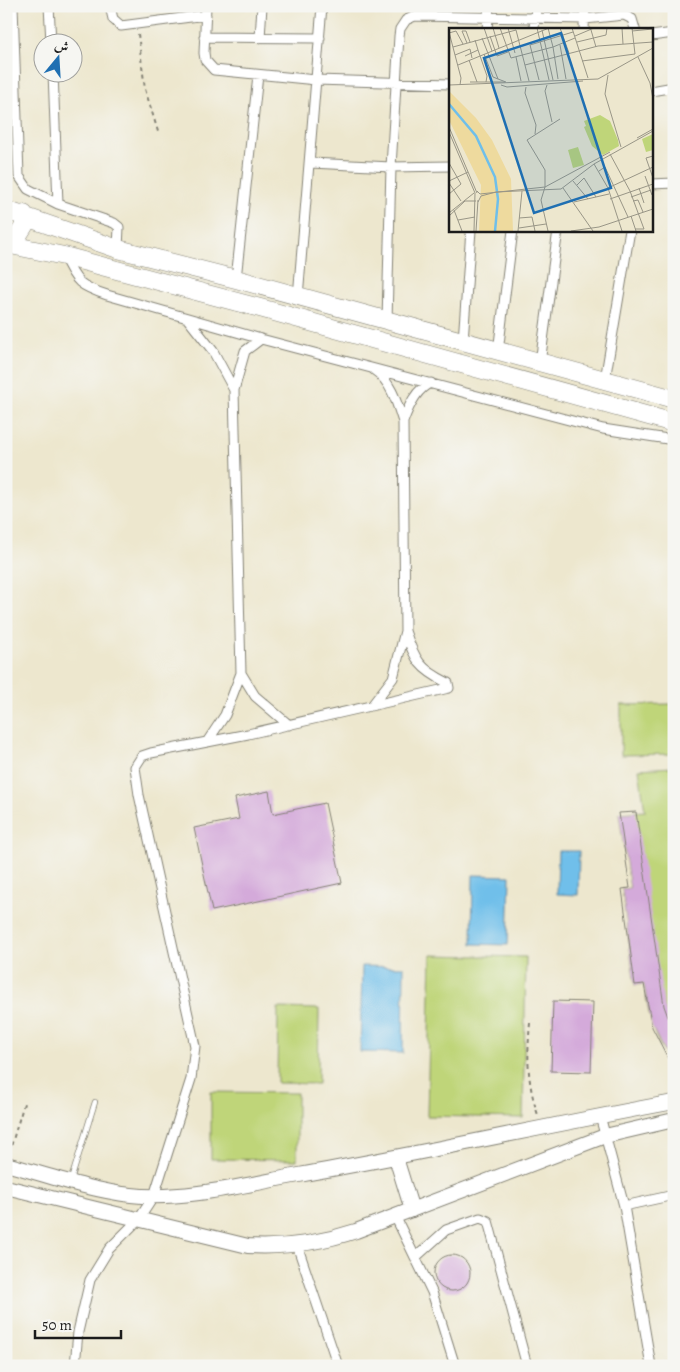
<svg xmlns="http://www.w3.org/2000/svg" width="680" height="1372" font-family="Alegreya,Amiri,serif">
<rect width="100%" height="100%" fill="#f6f6f2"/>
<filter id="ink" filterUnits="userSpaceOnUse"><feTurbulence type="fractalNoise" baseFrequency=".02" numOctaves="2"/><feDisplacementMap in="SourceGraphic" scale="10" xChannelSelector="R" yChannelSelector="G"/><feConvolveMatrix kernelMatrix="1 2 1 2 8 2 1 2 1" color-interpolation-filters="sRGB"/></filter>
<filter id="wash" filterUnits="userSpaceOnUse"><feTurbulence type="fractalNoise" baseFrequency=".0096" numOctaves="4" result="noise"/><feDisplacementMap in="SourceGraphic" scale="20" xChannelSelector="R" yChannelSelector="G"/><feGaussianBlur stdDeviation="1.12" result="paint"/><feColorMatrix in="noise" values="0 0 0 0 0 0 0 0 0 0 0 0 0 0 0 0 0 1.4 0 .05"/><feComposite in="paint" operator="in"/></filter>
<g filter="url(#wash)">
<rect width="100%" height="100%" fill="#ede7ce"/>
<path fill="#bfd579" stroke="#6e784a" d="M674,704v50l-53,1v-50z
M674,767v297c-22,-22 -25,-51 -30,-80l-9,1 -13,-96 8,-1 -11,-75 26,-2 -6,-42z
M431,955l95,2 -3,161 -96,-2z
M278,1008l41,1 -1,75 -41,-1z
M211,1092l86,1v67l-86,-1z"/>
<path fill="#6fbfea" stroke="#466e83" d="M558,851h21l-1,44 -21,-1z
M473,875l37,1 -2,69 -36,-1z
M362,966l42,1 -1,86 -43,-1z"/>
<g id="blocks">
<path fill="#d4aada" d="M269,791l4,23 52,-11 17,80 -130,28 -18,-83 45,-9 -4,-21z
M636,812l28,194 10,27v37l-22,-43 -8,-43 -9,1 -13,-96 8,-1 -11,-75z
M553,1001l40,1 -2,70 -40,-1z
M434 1273a18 18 0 1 1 36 0a18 18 0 1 1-36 0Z"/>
</g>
</g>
<g filter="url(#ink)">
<use href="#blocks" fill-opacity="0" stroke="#848275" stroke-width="1"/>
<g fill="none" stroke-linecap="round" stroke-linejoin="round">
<defs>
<path id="lane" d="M71,1180l24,-78"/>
<path id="street" d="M13,6l6,170 9,13 30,15
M49,6l2,36
M110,6l3,13 8,7 85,-11
M206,6l-2,47 1,7 9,10 102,10 134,4
M487,29l2,-23
M534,29l2,-23
M584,29l1,-23
M651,36l23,-3
M204,37l116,1
M260,38l2,-32
M53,72l5,132 56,19 5,4 -1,22
M651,91l23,-4
M311,163l80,4 59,-1
M651,184l23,-1
M64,256c12,27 16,30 43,39l154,44 342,90 71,11
M236,279l22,-204
M298,297l24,-291
M187,318l26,33 21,39
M387,321l4,-154 8,-131 1,-7 6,-9 9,-4 170,3 39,-4 8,4 3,10
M463,341l8,-111
M498,352l15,-122
M540,363l18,-133
M374,370c17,11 23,33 29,52
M605,380l25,-150
M241,673l14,23 34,29
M373,704l20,-26 12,-47 -2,-209c5,-14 13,-34 28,-39
M207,742l18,-27 16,-42 -7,-283 11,-39 16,-12
M600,1116l24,90 27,160
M624,1206l50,-11
M395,1216l37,76 23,74
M297,1245l41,121
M416,1257l30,-27 34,-12 8,3 39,145
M75,1366l3,-34 12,-52 19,-31 30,-30 15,-23 37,-117 4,-33 -56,-251 -4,-28 7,-11 9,-3 97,-19 201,-46 -1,-5c-28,-14 -33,-22 -43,-52"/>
<path id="secondary" d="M396,1158l16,52
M6,1164c41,11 83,26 125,31 51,6 118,-11 168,-20 126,-22 250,-50 375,-73
M6,1187l242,59c38,2 72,-3 108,-15l249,-95 69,-16"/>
<path id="highway" d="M6,210l112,39 118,30 438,120
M6,244l58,12 196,52 414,115
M12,245l12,-19v-12"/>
</defs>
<use href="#lane" stroke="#848275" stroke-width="6"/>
<use href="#street" stroke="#848275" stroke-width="11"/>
<use href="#secondary" stroke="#848275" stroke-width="16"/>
<use href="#highway" stroke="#848275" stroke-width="19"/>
<path stroke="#848275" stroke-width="2" stroke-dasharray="4 4" stroke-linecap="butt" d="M138,34l7,55 14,46
M530,1023c-3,35 -3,59 8,92
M9,1153l16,-53"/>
<use href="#lane" stroke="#fff" stroke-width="4.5"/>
<use href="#street" stroke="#fff" stroke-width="9"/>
<use href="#secondary" stroke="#fff" stroke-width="14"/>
<use href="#highway" stroke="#fff" stroke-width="18"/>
</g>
</g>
<g transform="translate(449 28)">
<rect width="204" height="204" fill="#ede7ce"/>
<path d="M151,87l10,6 8,19 1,6 -16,9 -11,-9 -8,-19 2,-1 -2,-5zM204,106v16l-7,2 -4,-13zM129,119l6,18 -11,3 -5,-18z" fill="#bfd579"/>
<path d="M0,63l27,27 16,22 19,39 2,52h-34l2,-46 -32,-65z" fill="#eeda9e"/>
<path fill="none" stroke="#6fbfea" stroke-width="2.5" d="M0,76l27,32 19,41 3,22 -3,32"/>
<path fill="none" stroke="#999687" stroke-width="1" d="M35,0l8,23M44,0l6,20M51,0l11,30 42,-11 -5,-19M59,0l7,25M88,0l12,52M111,0l9,25M123,0l16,50M173,0l1,16M183,0l3,26M67,2l13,51M93,2l11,50M142,2l5,17M183,3l21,-2M0,4l12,46 -1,7M0,5l7,-2 7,13M41,8l7,20 11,-4M126,8l19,-8M33,10l16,41 8,3M128,14l29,-7 1,-7M18,15l-5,-12h4l4,11M111,17l6,34M4,19l63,-17M29,22l9,26 -1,6M35,26l9,23 5,2M6,27l15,-6 2,9M16,28l13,-6 -3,-10M67,29l5,24M189,29l12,26 3,16M20,32l8,22M133,33l53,-7M9,37l91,-37M76,37l73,-19 55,-4M159,47l-3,19 16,53M109,51l-5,-32 22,-9M90,52l-9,-35 43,-13M21,54h35M0,57l149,-6 55,-31M52,57l6,2 76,-6M98,57l-2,6 7,31M77,59l-1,6 11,32 -1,9M0,99l28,66M0,104l26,61 -1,38M188,110l16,-9M161,126l20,37 14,38h-9M204,128l-7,2 7,20M0,135l12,21 -12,10M145,136l14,24 14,43M150,143l6,-4 23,50M196,148l7,19M0,153l19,-9M124,153l15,18M0,155l12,18M128,157l7,-7 12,19M114,160l30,43M159,160l45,-21M190,160l5,15M28,163l3,3 65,-7 65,-35M182,169l20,-7M161,171l43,-15M184,173l5,-1 5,12M29,174l3,-6 15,-4 65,-3 33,-25 59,-33M125,174l35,-8M5,182l8,21M0,185l25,-20M0,188l16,-15h11M182,188l5,15M70,190l13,-1 3,14M9,192l17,-3M70,200l27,-4M27,203l2,-31M69,203l4,-40M99,203l-7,-31 4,-13v-17l-18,-30 33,-21M122,203l28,-4 54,-18"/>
<path fill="#1f6fb2" fill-opacity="0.15" stroke="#1f6fb2" stroke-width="2.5" d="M112,5l50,155 -77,25 -50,-155z"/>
<rect width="204" height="204" fill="none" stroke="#1c1c1c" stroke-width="2.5"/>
</g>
<rect width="680" height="1372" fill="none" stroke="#f6f6f2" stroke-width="25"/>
<g transform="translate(58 58) rotate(18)"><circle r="24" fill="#f6f6f2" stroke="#9f9f9c"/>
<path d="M0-4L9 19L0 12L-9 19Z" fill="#1f6fb2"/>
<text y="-8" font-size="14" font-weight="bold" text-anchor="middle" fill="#1c1c1c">ش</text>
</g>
<path d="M35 1330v8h86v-8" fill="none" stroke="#1c1c1c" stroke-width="2.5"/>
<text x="42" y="1330" font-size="15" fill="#1c1c1c" stroke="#f6f6f2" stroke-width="4" paint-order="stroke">50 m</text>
</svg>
